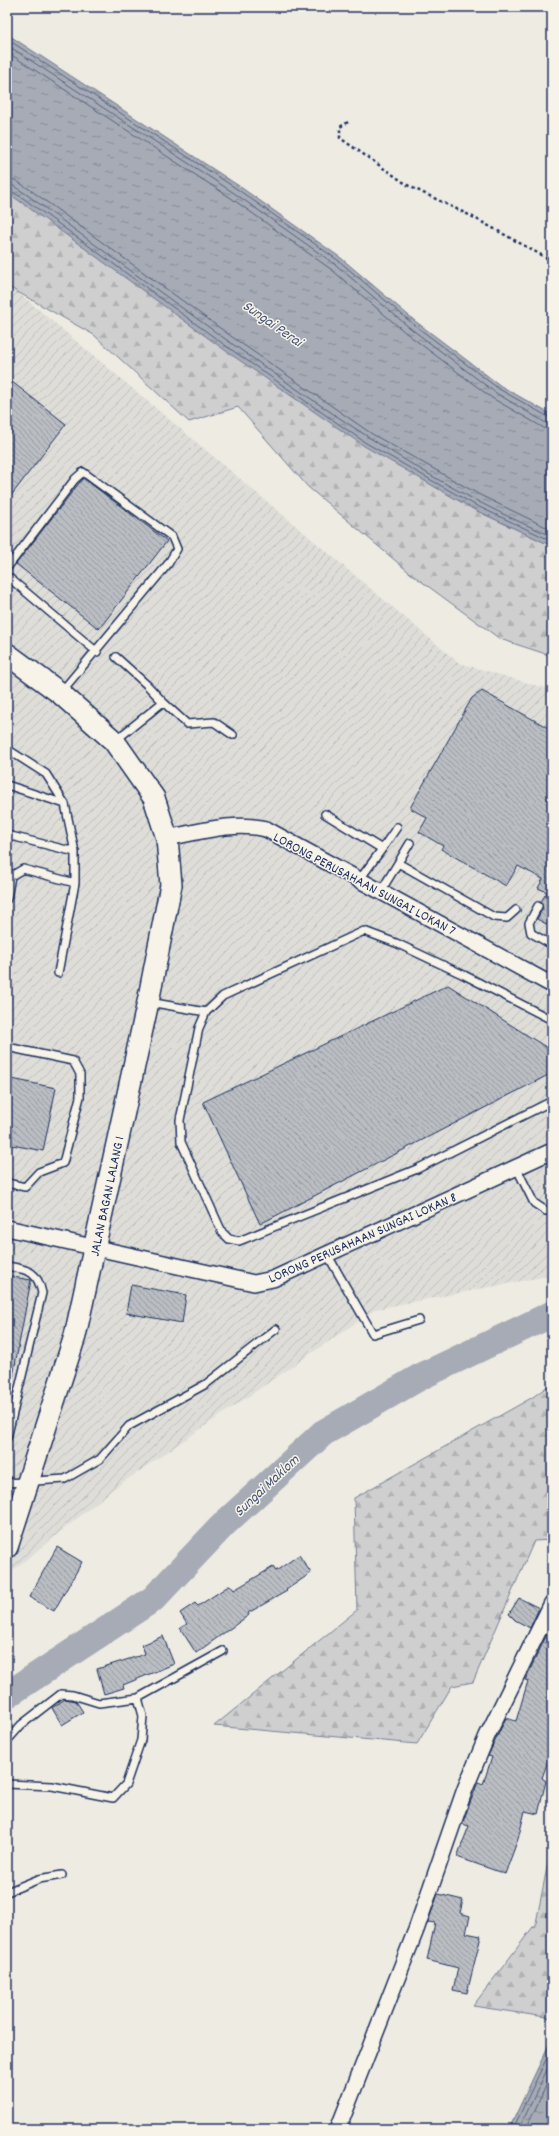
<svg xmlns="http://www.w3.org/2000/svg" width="559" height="2136" font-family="Dekko,sans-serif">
<defs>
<pattern id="industrial-furrows" width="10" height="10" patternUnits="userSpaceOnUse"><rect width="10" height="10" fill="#deddd8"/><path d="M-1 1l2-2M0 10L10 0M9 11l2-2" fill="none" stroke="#bebebc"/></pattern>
<pattern id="forest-firs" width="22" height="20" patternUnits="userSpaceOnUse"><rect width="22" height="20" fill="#cfcfcf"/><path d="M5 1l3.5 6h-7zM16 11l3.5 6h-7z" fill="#b1b2b4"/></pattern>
<pattern id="water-ripples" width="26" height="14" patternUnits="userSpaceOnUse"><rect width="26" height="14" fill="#a6abb5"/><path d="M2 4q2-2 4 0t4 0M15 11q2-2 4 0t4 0" fill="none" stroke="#868c96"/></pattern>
<pattern id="building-back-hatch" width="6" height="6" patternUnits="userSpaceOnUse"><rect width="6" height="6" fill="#babdc2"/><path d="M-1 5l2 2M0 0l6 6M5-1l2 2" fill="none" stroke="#969aa1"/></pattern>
</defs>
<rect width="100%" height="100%" fill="#eeebe2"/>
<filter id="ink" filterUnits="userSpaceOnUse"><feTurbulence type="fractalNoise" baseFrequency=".025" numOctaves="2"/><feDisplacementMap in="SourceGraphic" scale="8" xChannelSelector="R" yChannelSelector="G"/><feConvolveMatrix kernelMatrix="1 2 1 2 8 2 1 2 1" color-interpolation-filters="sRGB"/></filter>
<g filter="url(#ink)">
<path fill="url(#industrial-furrows)" d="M7,283l452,380 93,27v585l-176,34 -260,178 -109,88z"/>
<path fill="url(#forest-firs)" stroke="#757f96" d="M7,192l466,317 79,37v110l-52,-17 -90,-66 -102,-86 -70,-80 -49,15 -95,-87 -87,-49z
M552,1383v157l-18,1 -61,141 -21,4 -35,58 -203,-18 143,-116 -3,-112 179,-101z
M552,1842v176l-79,-12 63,-83z"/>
<path fill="url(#water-ripples)" stroke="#6e7992" d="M7,34l232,152 102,72 74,63 86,65 51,29v131l-79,-37 -109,-63 -138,-95 -219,-159z
M552,2038v91h-43z"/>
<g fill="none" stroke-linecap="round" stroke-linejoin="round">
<path stroke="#536181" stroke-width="1" d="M7,39l230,150 102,72 74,63 86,65 53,30
M7,45l227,148 102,72 74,63 86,65 50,30 6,1
M7,52l224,146 101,72 74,63 86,65 52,30 8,2
M7,178l8,2 14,9 206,150 137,95 108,61 72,35
M7,184l5,1 14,9c86,63 171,126 259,187 84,58 172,116 267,155
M7,189l16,9 206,150 137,95 109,62 77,36
M513,2129l39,-82
M519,2129l33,-70
M526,2129l26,-56"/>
<path stroke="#a6abb5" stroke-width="27" d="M7,1695l146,-96 71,-75 99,-91 97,-56 132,-63"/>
</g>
<path fill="url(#building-back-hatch)" stroke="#1b2f5e" d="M7,378l59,46 -59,77z
M83,478l84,63 -68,88 -83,-65z
M482,691l70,39v197l-15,-8 6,-11 -2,-6 6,-10 -9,-4 5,-9 -25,-13 -12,20 -65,-37 2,-3 -24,-14 8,-14 -17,-10 62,-110z
M448,985l104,66v22l-292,151 -57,-122z
M7,1078l49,10 -13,63 -36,-7z
M7,1276l24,4 -18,96 -6,-1z
M131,1285l55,10 -4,28 -56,-10z
M57,1547l25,15 -28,49 -25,-14z
M299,1555l12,18 -25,17 1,1 -39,22 1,2 -53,38 -16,-25 7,-4 -7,-11 15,-10 3,3 32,-21 4,5 39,-23 3,4z
M519,1598l20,10 -9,20 -15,-8 -6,-6z
M552,1624v93l-4,14 4,1v17l-10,29 4,3 -8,33 -13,-3 -7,28 -13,35 -48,-17 12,-31 -7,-2 16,-42 5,2 9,-27 -4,-1 18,-38 10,3 12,-40 -3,-1z
M163,1636l11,28 -51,21 1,3 -20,6 -7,-25 48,-15 -3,-9z
M65,1699l11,2 7,11 -21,13 -10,-17z
M438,1894l25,6 -3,13 10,3 -4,17 15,3 -14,57 -14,-3 5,-22 -31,-8 8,-37 -7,-1z"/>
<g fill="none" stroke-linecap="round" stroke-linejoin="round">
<defs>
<path id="lane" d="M7,568l68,-89 8,-7 89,65 5,12 -9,15 -106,127
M7,576l90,76
M116,657l31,28 16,17
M116,740l47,-38 24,22 27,-2 19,13
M7,749l39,25 19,30 10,48v31
M7,785l58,19
M325,814l57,35 -22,30
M7,835l68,17
M382,849l15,-22
M398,863l12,-20
M381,891l17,-28 96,54 13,1 9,-8
M7,899l4,-23 12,-7 52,14 -17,90
M538,906l-9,17 2,10 21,12
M149,1002l57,10
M552,1020l-88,-45 -68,-32 -32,-12 -141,65 -17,16 -7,16 -19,92 1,22 41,90 7,7 10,2 178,-72 135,-68
M7,1047l66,14 7,13v23l-17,66 -24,9 -14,15 -18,-4
M516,1167l18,36 12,8 6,-2
M327,1254l46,80 46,-14
M7,1266c21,4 30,4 35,27l-35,145
M7,1483l58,-4 35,-20 29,-33 77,-42 70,-55
M7,1741l14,-16 40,-31 12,1 26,8 39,-5 85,-47
M7,1784l45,2 61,12 13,-14 15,-44 2,-24 -5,-18
M7,1892l32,-13 23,-4"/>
<path id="street" d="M167,838c32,-6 67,-17 99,-9l286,156
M7,1228l247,55 19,-4 279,-128
M338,2129l78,-199 49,-141 22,-53 65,-133"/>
<path id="secondary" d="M7,654l53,39 54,48 40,57 13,40 4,47 -23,117 -73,334 -68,211"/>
</defs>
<use href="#lane" stroke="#1b2f5e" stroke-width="10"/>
<use href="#street" stroke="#1b2f5e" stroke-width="18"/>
<use href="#secondary" stroke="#1b2f5e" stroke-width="24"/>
<path stroke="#1b2f5e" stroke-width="2.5" stroke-dasharray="3 3" stroke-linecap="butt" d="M348,122l-8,5v11l69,48 62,30 81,45"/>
<use href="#lane" stroke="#f7f3e8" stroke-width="7"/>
<use href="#street" stroke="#f7f3e8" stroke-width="15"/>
<use href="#secondary" stroke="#f7f3e8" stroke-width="21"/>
</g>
</g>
<g text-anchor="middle" stroke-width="3" stroke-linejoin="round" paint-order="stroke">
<g font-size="14" fill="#1b2f5e" stroke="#f7f3e8">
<text transform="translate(365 883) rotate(28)" y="5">LORONG PERUSAHAAN SUNGAI LOKAN 7</text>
<text transform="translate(106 1196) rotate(-78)" y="5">JALAN BAGAN LALANG 1</text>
<text transform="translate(362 1237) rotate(-24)" y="5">LORONG PERUSAHAAN SUNGAI LOKAN 8</text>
</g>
<g font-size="15" font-style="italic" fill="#455478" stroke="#f7f3e8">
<text transform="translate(273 323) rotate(35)" y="5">Sungai Perai</text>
<text transform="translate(266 1485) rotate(-43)" y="5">Sungai Maklom</text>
</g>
</g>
<rect width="559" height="2136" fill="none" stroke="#f7f3e8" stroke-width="24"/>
<rect x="12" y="12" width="535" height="2112" fill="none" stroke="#1b2f5e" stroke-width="1.5" filter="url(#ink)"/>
</svg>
